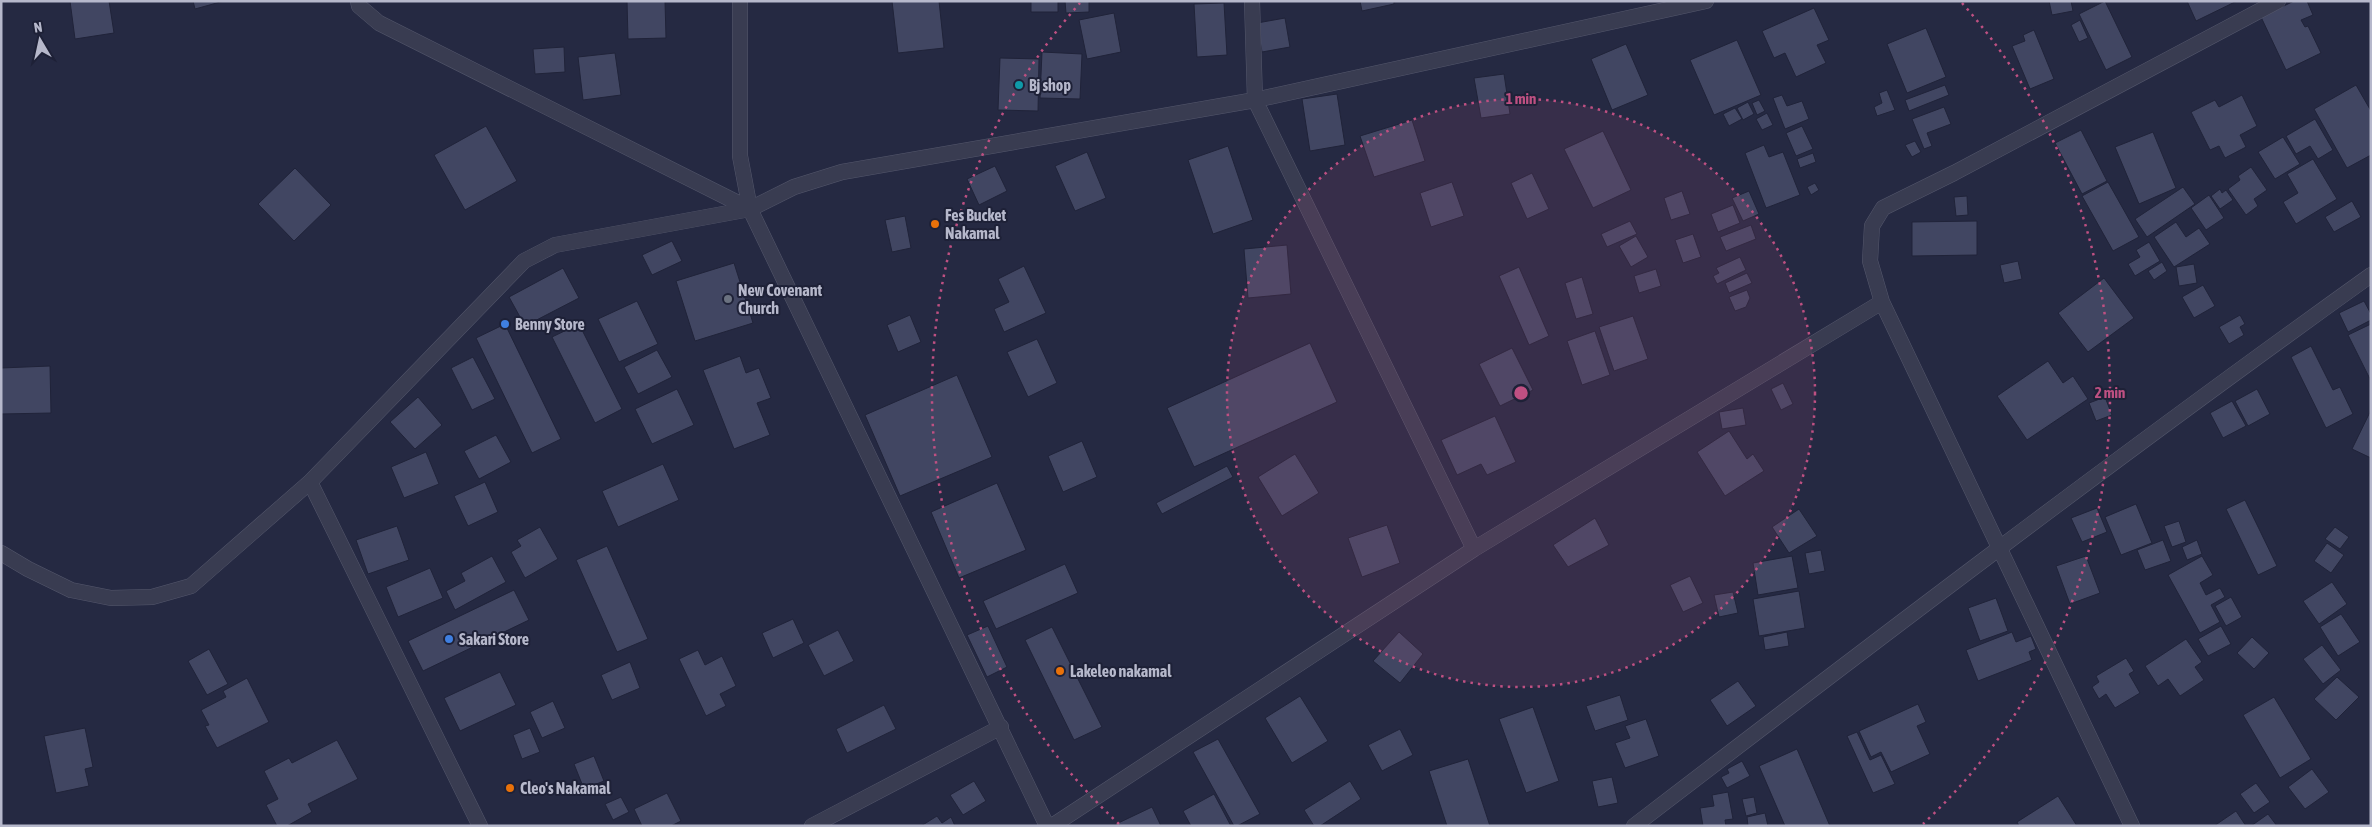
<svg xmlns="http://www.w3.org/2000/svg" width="2372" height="827" font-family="'Asap Condensed',sans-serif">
<rect width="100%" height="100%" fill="#252942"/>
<path fill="#414662" stroke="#202339" d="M70,1h39l5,32 -39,6z
M193,1h31l-29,8z
M627,1h38l1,37 -38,1z
M892,1h47l5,47 -46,5z
M1031,1h27v11h-27z
M1065,1h24v11l-23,1z
M1360,1h34v3l-32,7z
M2049,1h22l2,10 -21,4z
M2105,1l27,56 -26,13 -27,-56z
M2187,1h50l-41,20z
M2294,1h13l6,14 -12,5 4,7 3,-1 13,27 -35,17 -25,-53z
M1224,3l3,52 -30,2 -3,-53z
M1814,8l15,32 -12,5 9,18 -30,14 -11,-24 -11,5 -12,-27z
M1114,13l7,39 -34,7 -8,-39z
M1285,18l5,29 -28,5 -5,-29z
M2080,20l8,18 -9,4 -8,-17z
M1926,28l20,49 -39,16 -20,-49z
M2034,30l20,49 -24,10 -18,-43 13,-5 -2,-6z
M1737,40l24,55 -47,20 -24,-55z
M1626,44l22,51 -36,15 -21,-51z
M564,47l1,25 -30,2 -2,-25z
M1042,52l40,2 -2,45 -40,-1z
M615,53l6,42 -38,5 -5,-43z
M1000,58l39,1 -1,52 -40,-1z
M1504,74l6,40 -29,4 -7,-40z
M1945,85l4,10 -40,16 -4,-11z
M2356,85l15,26v44l-24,13 -33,-59z
M1887,90l8,20 -18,6 -3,-9 8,-4 -3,-10z
M1337,94l8,51 -35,6 -8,-52z
M1782,95l5,11 15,-5 7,18 -24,10 -12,-31z
M2242,95l15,31 -17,9 6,12 -21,11 -6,-12 -9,4 -19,-38 24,-12 4,7z
M1759,100l6,11 -8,4 -5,-12z
M1748,102l6,12 -11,6 -6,-12z
M1944,107l7,17 -24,9 5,13 -8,3 -12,-30z
M1735,108l7,11 -13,7 -6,-12z
M1767,113l6,12 -11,5 -6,-11z
M2315,119l18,31 -15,9 -8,-13 -14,8 -10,-18z
M1412,120l13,41 -51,16 -14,-41z
M486,126l31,55 -52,29 -31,-55z
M1802,126l11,23 -17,7 -10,-23z
M2081,130l26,51 -25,13 -27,-51z
M1603,131l28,59 -38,18 -29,-59z
M2153,132l23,56 -37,16 -24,-57z
M2283,137l17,27 -25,15 -17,-27z
M1915,141l6,11 -9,5 -7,-12z
M1764,145l5,12 14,-5 17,43 -34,13 -21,-55z
M1228,146l25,74 -40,14 -25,-74z
M1087,152l19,46 -31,13 -20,-45z
M1813,153l3,9 -16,6 -3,-9z
M2313,159l24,40 -41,25 -13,-22 15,-9 -11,-19z
M995,166l12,25 -28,14 -12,-26z
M2251,167l16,23 -13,9 4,7 -12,9 -18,-26 12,-9 -2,-4z
M295,168l36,37 -37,36 -36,-37z
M1532,173l17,36 -22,10 -16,-36z
M1452,182l12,34 -33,11 -11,-34z
M2108,182l31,55 -26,14 -31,-55z
M1815,183l4,7 -8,5 -4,-8z
M2183,187l12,17 -48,33 -12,-18z
M2220,189l2,4 4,-3 7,10 -13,9 -9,-13z
M1682,191l8,23 -19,6 -7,-22z
M1749,191l10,23 -16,7 -11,-23z
M2209,195l15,23 -18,12 -15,-22z
M1967,196l1,19 -12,1 -2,-19z
M2352,201l9,16 -27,15 -9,-15z
M1733,205l7,18 -22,9 -7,-18z
M905,216l6,32 -19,4 -7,-32z
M1630,221l7,13 -30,13 -6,-13z
M1977,221v34l-65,1v-34z
M2176,222l10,15 13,-9 11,16 -36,23 -20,-30z
M1751,225l5,14 -30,12 -6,-14z
M1693,234l8,23 -18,6 -8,-23z
M1636,236l12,21 -17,10 -12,-21z
M672,241l10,20 -30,14 -10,-20z
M2149,242l11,19 -25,15 -7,-12 12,-7 -4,-7z
M1287,245l4,49 -43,4 -4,-49z
M1740,257l6,13 -29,14 -4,-8 6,-3 -3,-5z
M2018,261l4,18 -18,4 -4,-18z
M2162,262l5,9 -13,9 -6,-9z
M734,263l19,60 -58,18 -19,-60z
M2194,264l3,19 -18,3 -3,-19z
M1024,266l22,47 -42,19 -10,-23 15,-7 -11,-23z
M1519,267l30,69 -20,9 -30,-69z
M563,268l16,30 -54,28 -16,-29z
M1656,269l5,17 -22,7 -5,-17z
M1747,273l5,10 -23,10 -4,-10z
M1582,277l11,37 -17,5 -11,-36z
M2104,278l30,40 -46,34 -30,-39z
M2203,285l12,21 -21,12 -12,-21z
M1747,290l3,8 -4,9 -11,4 -6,-14z
M637,301l21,43 -39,18 -21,-43z
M2364,301l7,13v6l-23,12 -9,-19z
M910,315l11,27 -23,10 -11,-27z
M2240,315l5,9 -5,3 4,8 -15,9 -10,-17z
M1633,316l15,43 -34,12 -15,-44z
M505,324l56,115 -29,14 -56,-115z
M579,324l43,85 -27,14 -43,-86z
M2371,324v57l-23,-46z
M1595,331l15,44 -28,10 -15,-44z
M1037,339l20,44 -29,14 -21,-45z
M1310,343l27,59 -143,65 -27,-59z
M2311,346l22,44 7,-3 13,27 -27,14 -35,-71z
M1512,348l21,42 -33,16 -21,-42z
M657,350l15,27 -34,17 -14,-27z
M740,356l6,17 13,-5 12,30 -14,5 13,32 -36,14 -31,-79z
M473,357l22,42 -23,11 -21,-42z
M2048,361l15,22 10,-7 15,23 -61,41 -30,-44z
M50,366l1,47 -50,1v-46z
M957,375l35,82 -92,39 -35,-81z
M1783,383l10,21 -12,6 -10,-21z
M677,389l17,36 -42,19 -17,-35z
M2257,389l13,25 -22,12 -13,-25z
M418,397l24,28 -27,24 -25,-27z
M2105,397l7,18 -16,6 -7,-18z
M2232,401l14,25 -23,12 -13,-25z
M1743,408l3,17 -24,4 -3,-17z
M2371,410v48l-19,-9z
M1495,416l21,46 -29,13 -6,-11 -24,11 -16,-35z
M1729,431l18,28 6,-5 11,17 -39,25 -28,-44z
M496,435l15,27 -32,17 -15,-28z
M1082,441l15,36 -34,15 -15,-36z
M426,452l13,32 -35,14 -13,-31z
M1295,454l24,39 -37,23 -24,-39z
M663,464l16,36 -61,27 -16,-36z
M1227,466l6,11 -71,37 -6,-11z
M485,482l13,30 -30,14 -14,-30z
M997,483l29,67 -67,28 -28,-66z
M2245,500l32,66 -19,9 -32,-66z
M2136,504l16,39 -31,12 -16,-38z
M2097,508l10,24 -25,10 -11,-24z
M1799,509l18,27 -28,17 -17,-26z
M1595,518l14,27 -41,22 -15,-22z
M2179,521l7,21 -14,5 -8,-21z
M1387,525l13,38 -38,14 -14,-39z
M397,526l12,34 -41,14 -12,-34z
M540,527l18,32 -33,19 -14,-26 10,-6 -4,-6z
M2335,527l14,10 -9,12 -15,-10z
M2163,540l8,21 -26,9 -8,-20z
M2197,540l5,14 -15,6 -5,-13z
M2327,543l17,12 -13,18 -17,-12z
M607,546l41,93 -31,13 -41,-92z
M1821,550l4,21 -16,3 -4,-21z
M492,556l14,26 -51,28 -9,-19 19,-10 -4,-8z
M1792,556l6,32 -40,7 -5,-32z
M2086,556l14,37 -30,11 -14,-38z
M2202,556l11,19 -13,8 6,12 14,-7 5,9 -14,8 9,17 -20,11 -32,-58z
M1065,564l13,29 -82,36 -13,-28z
M430,568l13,30 -45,19 -12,-30z
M1690,576l13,27 -20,9 -13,-27z
M2332,582l15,22 -28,20 -16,-23z
M514,590l15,30 -106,51 -15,-30z
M1799,591l6,37 -46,8 -6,-37z
M1733,592l5,21 -19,4 -5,-22z
M2231,597l11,20 -16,9 -11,-20z
M1996,598l12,33 -28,10 -12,-33z
M2341,614l19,28 -22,14 -18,-29z
M793,619l11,24 -31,15 -11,-25z
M988,626l19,41 -20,10 -20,-42z
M2221,626l10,18 -23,12 -10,-17z
M1052,627l50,100 -28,13 -49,-100z
M838,630l16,31 -30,15 -16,-31z
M1399,632l24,22 -23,29 -27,-22z
M1787,632l2,14 -24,4 -2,-13z
M2012,632l4,10 15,-6 5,13 -7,3 3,8 -54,21 -12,-31z
M2252,637l17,16 -15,16 -17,-16z
M2186,639l16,23 -7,5 9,13 -24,16 -12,-17 -10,7 -13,-20z
M2322,645l19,25 -18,14 -20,-25z
M209,649l19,35 -21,11 -19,-34z
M698,650l7,15 17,-9 14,30 -16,8 6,12 -20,10 -27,-57z
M2126,658l8,13 -5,3 11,19 -25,15 -9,-14 -7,5 -7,-12 7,-5 -3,-6z
M630,662l10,26 -28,12 -11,-25z
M500,672l16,33 -56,26 -16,-33z
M2337,677l22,20 -23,23 -22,-21z
M247,678l22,44 -52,26 -12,-22 4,-1 -8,-15 25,-13 -3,-6z
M1738,681l18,25 -29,20 -17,-26z
M1620,695l8,25 -33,11 -9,-25z
M1300,696l28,45 -36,22 -27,-45z
M2274,697l37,62 -31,19 -37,-63z
M553,701l12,27 -23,10 -12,-26z
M1918,704l8,18 -9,4 13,28 -39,18 -10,-20 -10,5 -12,-26z
M884,705l12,24 -49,24 -11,-24z
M1533,707l26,74 -33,12 -27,-74z
M1646,719l13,37 -34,12 -10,-25 15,-5 -5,-12z
M85,728l8,39 -8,2 4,17 -33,7 -12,-57z
M530,728l10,24 -18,7 -9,-24z
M1400,729l13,26 -31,16 -14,-26z
M1857,732l13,28 11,-5 14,29 -22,9 -26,-57z
M1218,739l42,75 -23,12h-3l-41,-74z
M337,740l21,39 -50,25 4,8 -25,14h-10l-11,-21 12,-6 -14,-28 25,-13 3,5z
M1797,749l33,77h-45l-26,-60z
M594,756l10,25 -20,8 -10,-25z
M1468,759l22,67h-43l-18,-55z
M1742,761l8,15 -23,12 -6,-11 8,-4 -2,-4z
M2312,769l17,23 -24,17 -17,-22z
M1612,777l6,26 -20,4 -6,-26z
M974,781l12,20 -23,14 -13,-20z
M1350,781l11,18 -41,27h-6l-10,-16z
M2256,783l14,19 -16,11 -14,-19z
M1728,792l5,27 -8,1 1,6h-23l-3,-18 14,-2 -2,-11z
M667,793l14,28 -10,5h-29l-8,-17z
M1214,794l17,32h-40l-8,-15z
M2058,796l19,30h-58l-2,-4z
M621,797l8,15 -16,8 -8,-16z
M1754,797l3,16 -11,3 -4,-17z
M1152,807l9,19h-46l-1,-1z
M2236,811l10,15h-32z
M1765,813l3,13h-20l-1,-9z
M2268,814l9,12h-26z
M937,816l5,7 9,-6 4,9h-34z"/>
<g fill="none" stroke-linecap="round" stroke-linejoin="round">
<defs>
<path id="minor" d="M358,1l1,5 20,17 371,186
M740,1v155l10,53 297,617
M1252,1l3,99 219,449
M310,482l170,344
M1,553l27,16 43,21 40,8 41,-1 39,-11 119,-104 214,-221 31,-16 195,-36 44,-22 48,-15 413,-72 451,-99
M812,826l189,-99
M1052,826l422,-277 408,-247
M1634,826c244,-187 487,-372 737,-551
M2132,826l-250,-524 -12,-41 2,-35 11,-18 71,-35 324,-172"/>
</defs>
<use href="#minor" stroke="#54576c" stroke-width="16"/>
<use href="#minor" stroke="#393c51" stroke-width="15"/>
</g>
<circle cx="1521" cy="393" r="294" fill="#be5082" fill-opacity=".12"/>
<g fill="none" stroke="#be5082" stroke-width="2.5" stroke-dasharray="2.5 5">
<circle cx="1521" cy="393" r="294"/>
<path d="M1119 824A589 589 0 0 1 1080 3M1962 3A589 589 0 0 1 1923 824"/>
</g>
<circle fill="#0f9aa8" stroke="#1e2137" stroke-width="2" cx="1019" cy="85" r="5"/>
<g fill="#e8710a" stroke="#1e2137" stroke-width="2">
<circle cx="935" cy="224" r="5"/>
<circle cx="1060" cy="671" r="5"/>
<circle cx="510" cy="788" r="5"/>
</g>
<circle fill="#6b7280" stroke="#1e2137" stroke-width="2" cx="728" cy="299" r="5"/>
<g fill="#3f7fe0" stroke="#1e2137" stroke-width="2">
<circle cx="505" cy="324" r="5"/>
<circle cx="449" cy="639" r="5"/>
</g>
<g text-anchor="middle" stroke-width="4" stroke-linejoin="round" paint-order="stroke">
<g font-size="16" font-weight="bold" fill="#b6b8cb" stroke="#1e2137" text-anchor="start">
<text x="1029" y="91">Bj shop</text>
<text x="945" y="221">Fes Bucket<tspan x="945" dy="18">Nakamal</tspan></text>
<text x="738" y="296">New Covenant<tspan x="738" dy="18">Church</tspan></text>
<text x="515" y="330">Benny Store</text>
<text x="459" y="645">Sakari Store</text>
<text x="1070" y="677">Lakeleo nakamal</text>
<text x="520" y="794">Cleo's Nakamal</text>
</g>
</g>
<circle cx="1521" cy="393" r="8" fill="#be5082" stroke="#1e2137" stroke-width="2.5"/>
<g font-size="15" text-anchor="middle" font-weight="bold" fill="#be5082" stroke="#1e2137" stroke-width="4" stroke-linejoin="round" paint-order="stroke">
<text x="1521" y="104">1 min</text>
<text x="2110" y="398">2 min</text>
</g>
<rect width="2372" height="827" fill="none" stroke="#b6b8cb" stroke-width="5"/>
<g transform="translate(40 40) rotate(351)" stroke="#1e2137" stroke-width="4" paint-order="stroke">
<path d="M0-4L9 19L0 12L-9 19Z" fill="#b6b8cb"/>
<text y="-8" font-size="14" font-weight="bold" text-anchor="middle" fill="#b6b8cb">N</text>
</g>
</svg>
